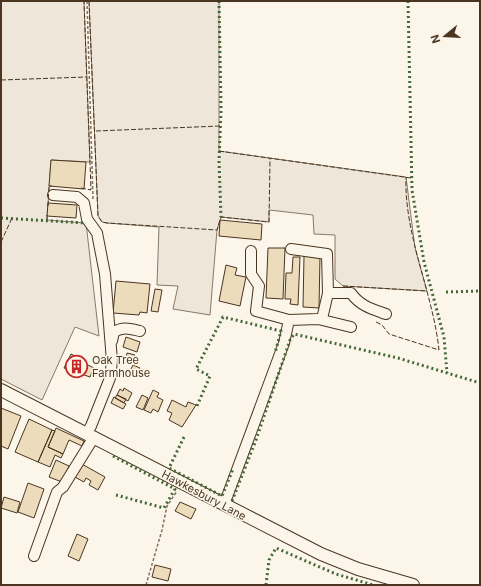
<svg xmlns="http://www.w3.org/2000/svg" width="481" height="586" font-family="Inter,sans-serif">
<rect width="100%" height="100%" fill="#fbf6e9"/>
<path fill="#ede6d9" stroke="#887966" d="M1,1h83l6,161 -39,-2 -4,60 39,3 13,113 -24,-9 -33,73 -41,-21z
M89,1h130v150l187,26 9,71 12,43 -84,-5 -8,-7v-44l-21,-1 -1,-19 -44,-5v12l-48,-5 -4,13 -7,85 -37,-6 5,-23 -21,-1 2,-58 -52,-4 -5,-1 -4,-6z"/>
<path fill="#ecdcbc" stroke="#4a3520" d="M51,160l35,2 -2,27 -35,-3z
M48,203l29,2 -1,13 -29,-2z
M220,220l42,4 -1,16 -42,-4z
M268,248h17l-2,51 -17,-1z
M304,256h16l-1,52 -16,-1z
M293,257h7l-2,48 -8,-1 1,-5h-6l1,-26h6z
M226,265l11,3 -2,7 11,2 -6,29 -21,-5z
M116,281l34,3 -3,29 -7,-1 -1,3 -26,-2z
M155,289l7,1 -4,22 -7,-1z
M126,337l14,5 -3,10 -14,-5z
M127,353l8,2 -2,4 -7,-2z
M71,354l14,7 -1,2 10,5 -4,9 -26,-9z
M133,365l7,3 -2,4 -7,-3z
M124,388l8,5 -4,8 -11,-6 3,-6 3,2z
M153,390l6,3 -2,4 6,3 -5,12 -5,-3 -2,4 -7,-3z
M117,395l9,4 -2,4 -9,-5z
M142,395l6,3 -5,12 -7,-3z
M114,397l12,7 -3,5 -12,-6z
M172,400l14,7 2,-5 8,3 -14,22 -13,-7 3,-7 -5,-2z
M1,408l20,8 -13,33 -7,-3z
M29,419l23,11 -14,32 -23,-10z
M56,428l28,13 -2,5 -13,-6 -6,14 -15,-7z
M52,430l3,1 -7,16 15,7 -2,4 -6,-3 -5,12 -12,-5z
M56,460l13,6 -7,16 -13,-5z
M80,463l25,14 -7,13 -9,-5 2,-4 -5,-3 -2,4 -11,-6z
M28,483l16,6 -10,29 -16,-6z
M4,497l16,5 -3,11 -16,-5z
M180,502l16,7 -5,10 -16,-8z
M77,534l11,5 -9,22 -11,-5z
M155,565l16,4 -3,12 -16,-4z"/>
<g fill="none" stroke-linecap="round" stroke-linejoin="round">
<defs>
<path id="minor" d="M53,195l24,2 7,6 3,16 10,14 8,41 7,87 -2,17 -19,48 -5,8
M291,249l36,5 1,39 -6,26
M251,251v23l8,12 -3,25 33,9 29,-1 33,8
M328,293h23c9,13 21,16 35,21
M112,341l2,-9c9,-6 17,-3 26,-1
M224,505l60,-162 5,-23
M34,556l23,-64 6,-5 31,-50"/>
<path id="major" d="M1,390l320,164 37,15 55,16"/>
</defs>
<use href="#minor" stroke="#4a3520" stroke-width="12"/>
<use href="#major" stroke="#4a3520" stroke-width="14"/>
<path stroke="#7f6f5c" stroke-width="1.5" stroke-dasharray="3 2" stroke-linecap="butt" d="M87,1l6,198
M146,585l16,-55 5,-24 10,-15"/>
<use href="#minor" stroke="#fbf6e9" stroke-width="10"/>
<use href="#major" stroke="#fbf6e9" stroke-width="12"/>
<path stroke="#436837" stroke-width="3" stroke-dasharray="2 3" stroke-linecap="butt" d="M219,1l2,109 -2,51 2,56
M408,1l4,189 12,72 20,75 3,36
M1,218l85,5
M446,292l34,-1
M197,406l13,-30 -14,-7 27,-52 58,14 -6,22
M184,437l-15,31 53,28 11,-27
M113,456l62,33 -11,19 -48,-13
M232,501l24,-61 34,-100 4,-6 104,24 82,25
M266,585l3,-25 7,-12 60,26 37,11"/>
<path stroke="#4a3520" stroke-width="1" stroke-dasharray="5 2" stroke-linecap="butt" d="M89,1l9,215 4,6 5,1 110,7 4,-13 48,5 1,-63
M1,80l85,-3
M96,131l124,-5
M219,151l192,27
M81,188l10,2 -7,-189
M48,206l1,-20h3
M47,220v-6
M1,242l11,-24
M343,286l84,5
M376,322l6,3 7,9 50,16c-6,-57 -35,-115 -33,-173"/>
</g>
<defs>
<symbol id="building-ring" viewBox="-11 -11 22 22"><circle r="9.5" fill="#fbf6e9" stroke="#c62828" stroke-width="1.5"/><path d="M-4-6H4V6H1V3H-1V6H-4ZM-2.5-4.3h1.7v1.8h-1.7ZM.8-4.3h1.7v1.8H.8ZM-2.5-1h1.7V.8h-1.7ZM.8-1h1.7V.8H.8Z" fill="#c62828"/></symbol>
</defs>
<g fill-rule="evenodd">
<use href="#building-ring" x="64" y="354" width="25" height="25"/>
</g>
<g text-anchor="middle" stroke-width="3" stroke-linejoin="round" paint-order="stroke">
<g font-size="11" fill="#4a3520" stroke="#fbf6e9" text-anchor="start">
<text x="92" y="364">Oak Tree<tspan x="92" dy="13">Farmhouse</tspan></text>
</g>
<g font-size="11" fill="#4a3520" stroke="#fbf6e9">
<text transform="translate(204 495) rotate(28)" y="4">Hawkesbury Lane</text>
</g>
</g>
<rect width="481" height="586" fill="none" stroke="#4a3520" stroke-width="4"/>
<g transform="translate(445 36) rotate(252)" stroke="#fbf6e9" stroke-width="3" paint-order="stroke">
<path d="M0-3L7 15L0 10L-7 15Z" fill="#4a3520"/>
<text y="-6" font-size="11" font-weight="bold" text-anchor="middle" fill="#4a3520">N</text>
</g>
</svg>
